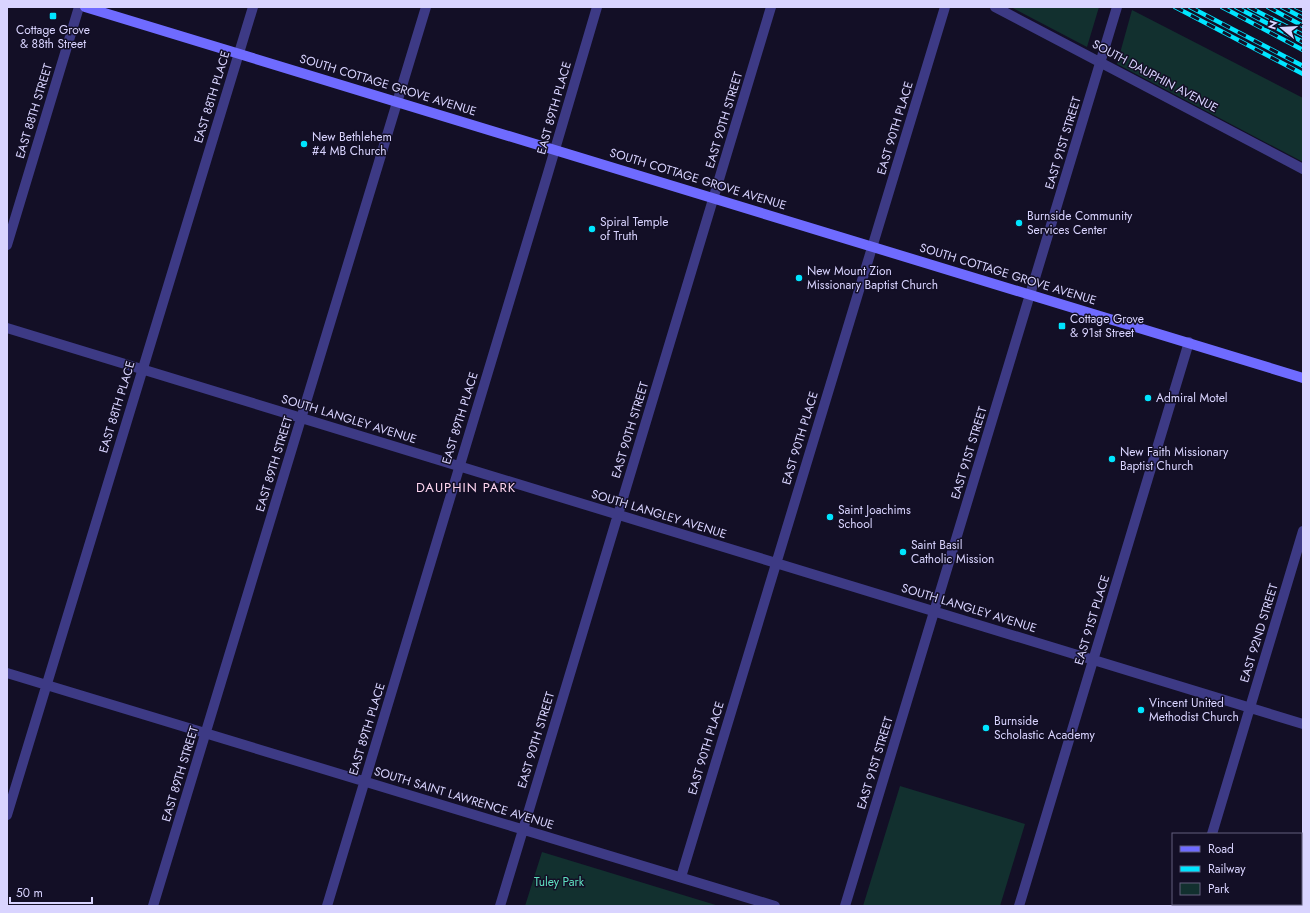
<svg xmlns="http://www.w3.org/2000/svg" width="1310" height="913" font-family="Jost,sans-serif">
<rect width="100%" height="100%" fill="#130f26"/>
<path fill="#12302f" d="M1011,7h88l-12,40z
M1132,10l171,88v64l-186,-98z
M900,786l125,38 -25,82h-137z
M542,852l177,54h-194z"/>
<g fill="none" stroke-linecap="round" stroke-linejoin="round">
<path stroke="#3d3a85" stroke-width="10" d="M995,7l308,162
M7,245l72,-238
M7,328l1296,396
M7,673l768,233
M7,815l246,-808
M1212,834l91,-303
M681,877l264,-870
M153,906l273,-899
M327,906l221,-733 49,-166
M500,906l271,-899
M845,906l272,-899
M1019,906l170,-564
M1191,906v-2"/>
<path stroke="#6f6bff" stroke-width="10" d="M85,7l1218,371"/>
<defs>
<path id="rail" d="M1175,7l128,67
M1190,7l113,59
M1222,7l81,43
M1236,7l67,35
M1249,7l54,28
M1268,7l35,19
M1282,7l21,11
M1296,7l7,3"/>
</defs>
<use href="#rail" stroke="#00e5ff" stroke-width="4.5"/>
<use href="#rail" stroke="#130f26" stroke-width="3" stroke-dasharray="9" stroke-linecap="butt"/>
</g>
<g fill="#00e5ff" stroke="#130f26" stroke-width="1.5">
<rect x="49" y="12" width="8" height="8" rx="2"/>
<circle cx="304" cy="144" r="4"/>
<circle cx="1019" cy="223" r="4"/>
<circle cx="592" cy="229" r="4"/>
<circle cx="799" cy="278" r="4"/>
<rect x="1058" y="322" width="8" height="8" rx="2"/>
<circle cx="1148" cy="398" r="4"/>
<circle cx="1112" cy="459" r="4"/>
<circle cx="830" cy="517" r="4"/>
<circle cx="903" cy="552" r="4"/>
<circle cx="1141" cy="710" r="4"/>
<circle cx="986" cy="728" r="4"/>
</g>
<g text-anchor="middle" stroke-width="3" stroke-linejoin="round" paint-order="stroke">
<g font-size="12" fill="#d9d4ff" stroke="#130f26" text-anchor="start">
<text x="53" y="34" text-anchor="middle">Cottage Grove<tspan x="53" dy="14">&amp; 88th Street</tspan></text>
<text x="312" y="141">New Bethlehem<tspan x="312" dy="14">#4 MB Church</tspan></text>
<text x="1027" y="220">Burnside Community<tspan x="1027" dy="14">Services Center</tspan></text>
<text x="600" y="226">Spiral Temple<tspan x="600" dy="14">of Truth</tspan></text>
<text x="807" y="275">New Mount Zion<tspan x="807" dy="14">Missionary Baptist Church</tspan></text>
<text x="1070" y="323">Cottage Grove<tspan x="1070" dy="14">&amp; 91st Street</tspan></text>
<text x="1156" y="402">Admiral Motel</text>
<text x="1120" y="456">New Faith Missionary<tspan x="1120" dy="14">Baptist Church</tspan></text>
<text x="838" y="514">Saint Joachims<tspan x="838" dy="14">School</tspan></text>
<text x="911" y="549">Saint Basil<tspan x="911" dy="14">Catholic Mission</tspan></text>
<text x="1149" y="707">Vincent United<tspan x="1149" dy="14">Methodist Church</tspan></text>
<text x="994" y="725">Burnside<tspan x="994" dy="14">Scholastic Academy</tspan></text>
</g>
<g font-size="12" fill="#d9d4ff" stroke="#130f26">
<text transform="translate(1155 76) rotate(28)" y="4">SOUTH DAUPHIN AVENUE</text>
<text transform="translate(388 85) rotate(17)" y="4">SOUTH COTTAGE GROVE AVENUE</text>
<text transform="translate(212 97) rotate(-73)" y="4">EAST 88TH PLACE</text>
<text transform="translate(554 108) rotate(-74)" y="4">EAST 89TH PLACE</text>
<text transform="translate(34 111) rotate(-73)" y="4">EAST 88TH STREET</text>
<text transform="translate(724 120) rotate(-73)" y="4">EAST 90TH STREET</text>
<text transform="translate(895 128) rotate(-73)" y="4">EAST 90TH PLACE</text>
<text transform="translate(1063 143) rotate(-73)" y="4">EAST 91ST STREET</text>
<text transform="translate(698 179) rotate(17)" y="4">SOUTH COTTAGE GROVE AVENUE</text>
<text transform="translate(1008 274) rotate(17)" y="4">SOUTH COTTAGE GROVE AVENUE</text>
<text transform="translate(117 407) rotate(-73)" y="4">EAST 88TH PLACE</text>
<text transform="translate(460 418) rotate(-73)" y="4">EAST 89TH PLACE</text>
<text transform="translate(349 419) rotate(17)" y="4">SOUTH LANGLEY AVENUE</text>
<text transform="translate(630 430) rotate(-73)" y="4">EAST 90TH STREET</text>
<text transform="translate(800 438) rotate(-73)" y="4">EAST 90TH PLACE</text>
<text transform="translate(969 453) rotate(-73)" y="4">EAST 91ST STREET</text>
<text transform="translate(274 464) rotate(-73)" y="4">EAST 89TH STREET</text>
<text transform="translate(659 514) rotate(17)" y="4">SOUTH LANGLEY AVENUE</text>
<text transform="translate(969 608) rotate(17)" y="4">SOUTH LANGLEY AVENUE</text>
<text transform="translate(1092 620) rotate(-73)" y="4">EAST 91ST PLACE</text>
<text transform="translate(1259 633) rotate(-73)" y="4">EAST 92ND STREET</text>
<text transform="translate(367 729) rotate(-73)" y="4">EAST 89TH PLACE</text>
<text transform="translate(536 740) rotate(-73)" y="4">EAST 90TH STREET</text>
<text transform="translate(706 748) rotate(-73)" y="4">EAST 90TH PLACE</text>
<text transform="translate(875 763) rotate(-73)" y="4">EAST 91ST STREET</text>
<text transform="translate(180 774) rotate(-73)" y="4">EAST 89TH STREET</text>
<text transform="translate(464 798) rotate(17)" y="4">SOUTH SAINT LAWRENCE AVENUE</text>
</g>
<g font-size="12" fill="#5fe0c0" stroke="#130f26">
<text x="559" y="886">Tuley Park</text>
</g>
<g font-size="13" letter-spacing="1" fill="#ffd6f0" stroke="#130f26">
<text x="466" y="492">DAUPHIN PARK</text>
</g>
</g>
<rect width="1310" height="913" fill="none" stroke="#d9d4ff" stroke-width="16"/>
<rect x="1172" y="833" width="130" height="72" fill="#130f26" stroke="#625e7d"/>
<rect x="1180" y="846" width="20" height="6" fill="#6f6bff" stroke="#625e7d"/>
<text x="1208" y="853" font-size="12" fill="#d9d4ff">Road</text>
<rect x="1180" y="866" width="20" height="6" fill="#00e5ff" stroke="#625e7d"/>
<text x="1208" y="873" font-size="12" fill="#d9d4ff">Railway</text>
<rect x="1180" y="883" width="20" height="12" fill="#12302f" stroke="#625e7d"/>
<text x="1208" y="893" font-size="12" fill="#d9d4ff">Park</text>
<g transform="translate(1282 28) rotate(288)" stroke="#130f26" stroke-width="3" paint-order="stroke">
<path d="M0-3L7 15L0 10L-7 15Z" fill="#d9d4ff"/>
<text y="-6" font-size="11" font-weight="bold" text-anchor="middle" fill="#d9d4ff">N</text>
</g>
<path d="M10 897v6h82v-6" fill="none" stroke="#d9d4ff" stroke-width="2"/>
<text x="16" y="897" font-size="12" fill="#d9d4ff" stroke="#130f26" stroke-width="3" paint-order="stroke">50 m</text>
</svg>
